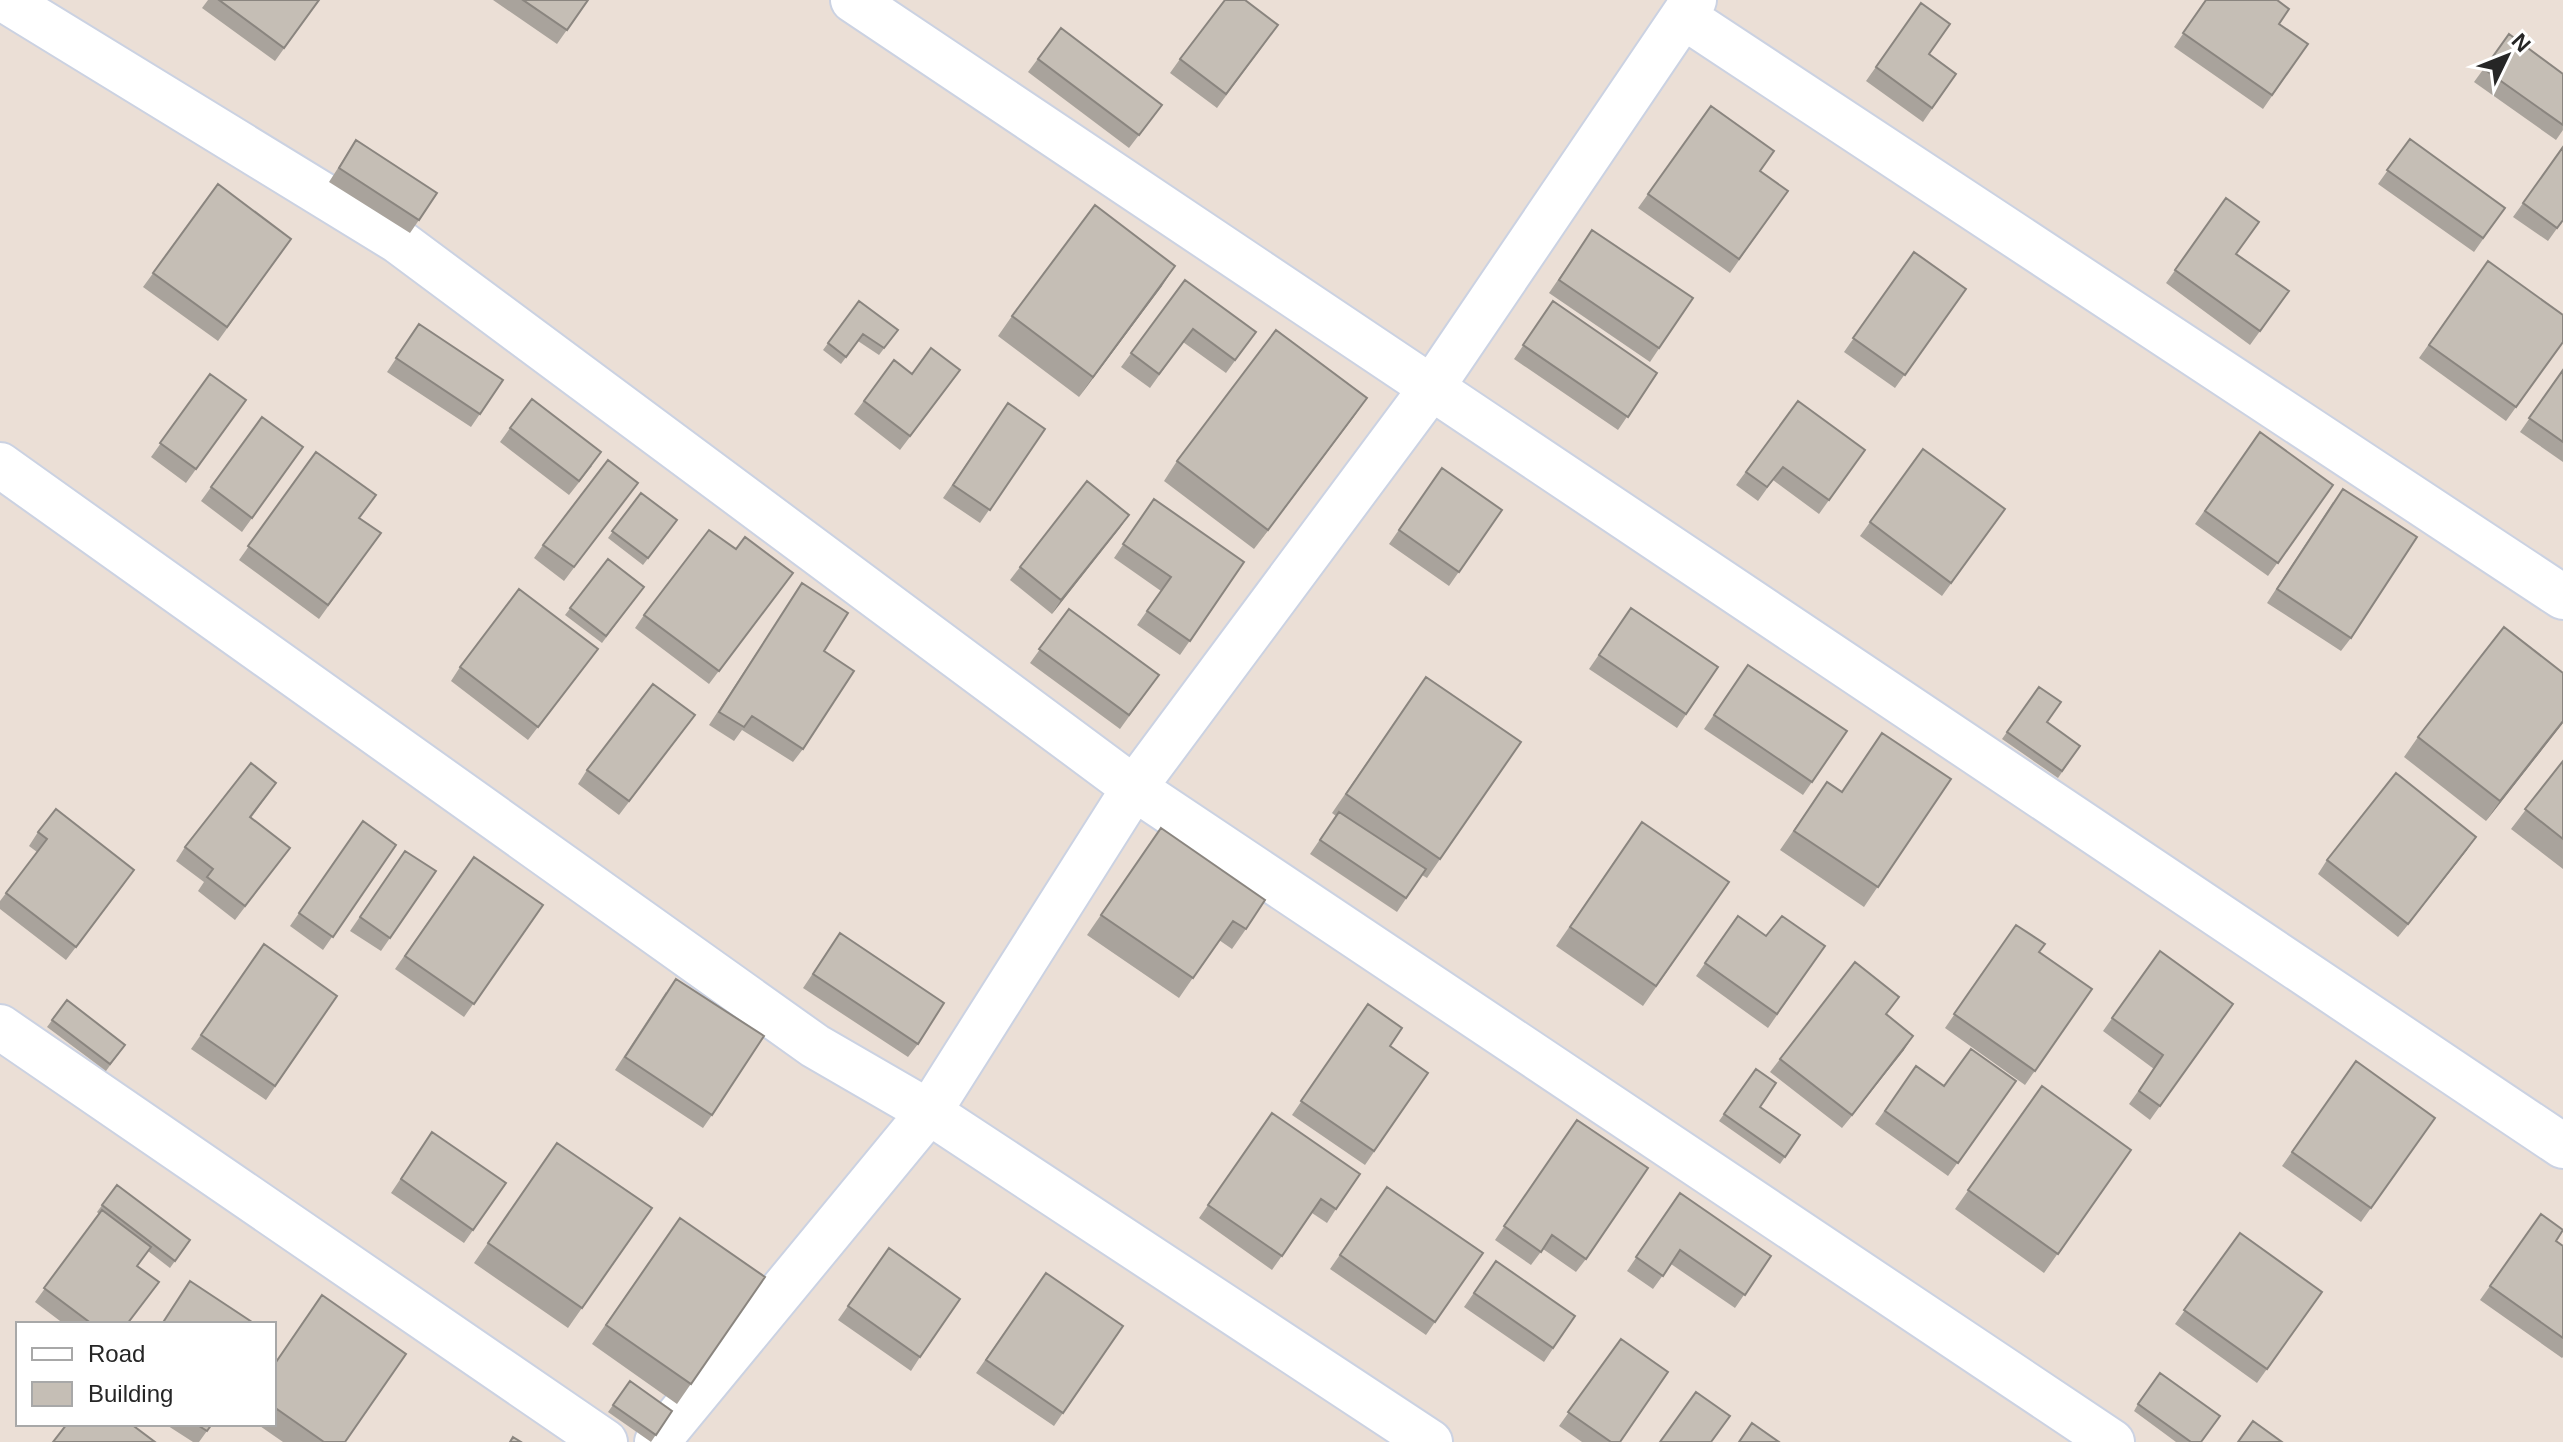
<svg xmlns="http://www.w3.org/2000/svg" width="2563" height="1442" font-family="Helvetica,sans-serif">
<rect width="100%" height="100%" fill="#ebdfd6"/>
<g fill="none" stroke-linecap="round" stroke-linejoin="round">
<defs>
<path id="minor" d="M5,0l393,241 736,547 978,654
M853,0l1710,1146
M1684,17l879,580
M0,465l815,581 114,66 501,330
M0,1027l605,415
M657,1442l272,-330 205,-324 298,-401 262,-387"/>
</defs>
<use href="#minor" stroke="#cbd2e2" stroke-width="48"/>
<use href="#minor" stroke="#fff" stroke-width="44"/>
</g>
<path fill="#a9a39c" d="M208,0h111l-44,61 -73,-53z
M493,0h95l-31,44z
M2206,0l73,24 29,20 -45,65 -89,-62z
M1921,3l8,51 27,20 -33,48 -57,-41z
M1061,28l101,77 -33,43 -101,-76z
M2509,34l54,40v56l-7,10 -82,-58z
M1268,39l-51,69 -47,-35 10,-14z
M1711,106l49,65 28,20 -58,82 -92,-65z
M2410,139l95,69 -31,44 -96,-68z
M356,140l63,80 -9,13 -81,-51z
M2563,147v73l-15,21 -35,-24z
M218,184l73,55 -73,102 -75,-54z
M2226,198l11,56 52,37 -39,54 -84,-62z
M1592,230l101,68 -43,64 -101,-69z
M1914,252l52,37 -71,99 -51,-36z
M2488,261l75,81 -57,79 -87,-63z
M1185,280l71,52 -30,41 -43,-31 -33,46 -29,-21z
M1162,286l-83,111 -81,-61 14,-20z
M859,301l39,29 -19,25 -21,-14 -17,23 -18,-14z
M1553,301l104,72 -39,57 -104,-71z
M419,324l84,56 -32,47 -84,-55z
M894,360l18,14 38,10 -50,66 -46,-36z
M2563,370v92l-43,-30z
M210,374l36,26 -60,83 -35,-26z
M1367,398l-113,151 -90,-68 13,-20z
M1798,401l67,49 -46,64 -46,-34 -15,21 -22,-16z
M1008,403l37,26 -65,94 -37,-25z
M262,417l41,30 -61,85 -41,-31z
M510,428l82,38 -23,29 -69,-53z
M2260,432l73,53 -65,91 -73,-52z
M1923,449l82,60 -63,87 -82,-60z
M316,452l44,66 21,15 -62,86 -80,-59z
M1442,468l60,42 -53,76 -60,-42z
M641,493l36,27 -34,45 -35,-27z
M628,496l-64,85 -30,-23 9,-13z
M1154,499l90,63 -64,93 -43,-30 24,-34 -47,-33z
M2333,502l18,136 -10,13 -74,-48z
M1129,515l-77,99 -42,-34 10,-13z
M736,549l57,24 -84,111 -74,-56 9,-13z
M608,559l36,28 -42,56 -37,-28z
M793,597l31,54 -21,98 -10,13 -51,-32 -8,11 -25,-16z
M1631,608l87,59 -41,61 -88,-59z
M1069,609l90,66 -39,54 -90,-66z
M598,649l-70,91 -77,-59 9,-14z
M1748,665l99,66 -44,64 -99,-66z
M1426,677l95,65 -94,136 -5,-3 -25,37 -87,-58 26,-38 -4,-3z
M2039,687l8,35 33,24 -22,32 -56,-39z
M695,715l-76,100 -41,-31 9,-14z
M2563,723l-77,98 -82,-64 14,-20z
M2563,761v108l-52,-40z
M1951,779l-87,128 -84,-57 47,-68 15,10z
M276,783l-25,35 39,30 -55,72 -37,-29 6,-9 -28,-21 9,-14z
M363,821l33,24 -73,105 -33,-24z
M1642,822l87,60 -86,124 -87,-60z
M1161,828l85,101 -14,20 -13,-9 -40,58 -92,-63z
M38,832l87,51 -59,77 -66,-51v-8l37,-49 -8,-6z
M2467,850l-69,87 -80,-63 9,-14z
M405,851l31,20 -55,80 -31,-20z
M474,857l69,48 -79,112 -69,-48z
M1738,916l28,20 59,10 -57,82 -72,-52z
M2016,925l23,27 53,37 -67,96 -80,-57z
M840,933l78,111 -10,13 -105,-69z
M264,944l73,52 -71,104 -75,-51z
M2160,951l73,53 -83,116 -21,-16 25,-35 -51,-38z
M666,992l46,123 -9,13 -88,-58z
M67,1000l58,45 -19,26 -59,-44z
M1368,1004l22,42 38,27 -63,92 -73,-50z
M1886,1014l18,36 -62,78 -72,-56 10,-13z
M2356,1061l79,57 -74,104 -79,-56z
M1916,1066l28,20 72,-5 -68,95 -73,-52z
M1756,1069l4,38 40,28 -20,29 -61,-43z
M2042,1086l89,64 -87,123 -89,-64z
M1272,1113l64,96 -9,14 -15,-10 -40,57 -73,-52z
M1577,1120l9,139 -10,13 -33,-23 -12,16 -36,-25z
M432,1132l74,51 -42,60 -73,-50z
M557,1143l95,65 -84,120 -94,-65z
M117,1185l73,55 -20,28 -22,-17 -11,15 -9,58h-64l-29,-22 64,-88 -2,-2z
M1387,1187l96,66 -57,82 -96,-66z
M1680,1193l91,63 -36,52 -64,-44 -18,25 -26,-18z
M2541,1214l15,27 7,5v111l-1,1 -82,-58z
M680,1218l85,59 -88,127 -85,-60z
M2240,1233l82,59 -65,91 -82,-59z
M889,1248l31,109 -9,14 -73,-51z
M1496,1261l79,55 -31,46 -80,-55z
M1046,1273l77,53 -69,100 -78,-53z
M1621,1339l-1,103h-38l-23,-16z
M274,1365l71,77h-62l-26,-18h17z
M630,1381l42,30 -21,31 -43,-30z
M2138,1404l64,38h-26l-42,-31z
M165,1424h47l-13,18h-6z"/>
<path fill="#8a857f" d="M1175,266l-13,20 -83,111 14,-20z
M1367,398l-14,20 -99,131 14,-19z
M1129,515l-9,13 -68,86 9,-14z
M2563,721v2l-77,98 14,-20z
M2476,837l-9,13 -69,87 10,-13z
M1913,1036l-9,14 -62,78 10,-13z"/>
<path fill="#c5beb5" stroke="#8a857f" stroke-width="2" d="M219,0h100l-35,48z
M523,0h65l-21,30z
M1225,0h20l33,25 -52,69 -46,-35z
M2206,0h71l12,9 -10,15 29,20 -36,51 -89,-62z
M1921,3l29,21 -21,30 27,20 -24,34 -56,-41z
M1061,28l101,77 -23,30 -101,-76z
M2509,34l54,40v51l-79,-56z
M1711,106l63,45 -14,20 28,20 -49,68 -91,-65z
M2410,139l95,69 -22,30 -96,-68z
M356,140l81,53 -18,27 -80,-52z
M2563,147v73l-6,8 -34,-25z
M218,184l73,55 -64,88 -74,-54z
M2226,198l33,24 -23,32 53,37 -29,40 -85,-61z
M1095,205l80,61 -82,111 -81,-61z
M1592,230l101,68 -34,50 -100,-68z
M1914,252l52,37 -61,86 -52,-37z
M2488,261l75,54v27l-47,65 -87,-62z
M1185,280l71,52 -21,28 -42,-31 -34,45 -28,-21z
M859,301l39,29 -14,18 -21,-14 -17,23 -18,-14z
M1553,301l104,72 -29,44 -105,-72z
M419,324l84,56 -23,34 -84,-56z
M1276,330l91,68 -99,132 -91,-69z
M931,348l29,22 -50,66 -46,-35 30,-41 18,14z
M2563,370v72l-34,-24z
M210,374l36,26 -50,69 -36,-26z
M532,399l69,53 -22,29 -69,-53z
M1798,401l67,49 -36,50 -46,-33 -16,20 -21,-15z
M1008,403l37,26 -55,81 -37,-25z
M262,417l41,30 -51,71 -41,-31z
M2260,432l73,53 -55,78 -73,-52z
M1923,449l82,60 -54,74 -81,-61z
M316,452l60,43 -17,23 22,15 -53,72 -80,-59z
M608,460l30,23 -64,84 -31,-22z
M1442,468l60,42 -43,62 -60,-42z
M1087,481l42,34 -68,85 -41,-33z
M2343,489l74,48 -66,101 -74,-49z
M641,493l36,27 -29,38 -36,-27z
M1154,499l90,63 -54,79 -43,-30 24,-34 -48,-33z
M709,530l27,19 9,-12 48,36 -74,98 -75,-56z
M608,559l36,28 -38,49 -36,-28z
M802,583l46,30 -24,38 30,20 -51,78 -51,-33 -8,11 -25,-15z
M519,589l79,60 -60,78 -78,-60z
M1631,608l87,59 -32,47 -87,-59z
M1069,609l90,66 -30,40 -90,-66z
M2504,627l59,46v48l-63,80 -82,-64z
M1748,665l99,66 -35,51 -98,-67z
M1426,677l95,65 -81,117 -94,-65z
M653,684l42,31 -66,86 -42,-31z
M2039,687l22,15 -14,20 33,24 -18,25 -55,-39z
M1882,733l69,46 -73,108 -84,-56 33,-49 15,10z
M2563,761v78l-38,-30z
M251,763l25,20 -26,34 40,31 -45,58 -38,-29 6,-8 -28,-22z
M2396,773l80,64 -68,87 -81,-64z
M56,809l78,61 -58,77 -70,-54 41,-54 -9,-7z
M1339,812l87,57 -20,29 -86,-58z
M363,821l33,24 -63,92 -34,-24z
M1642,822l87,60 -73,104 -86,-59z
M1161,828l104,72 -19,29 -13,-8 -40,57 -92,-63z
M405,851l31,20 -46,67 -30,-21z
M474,857l69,48 -69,99 -69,-48z
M1738,916l28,20 16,-20 43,30 -48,68 -72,-51z
M2016,925l29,19 -6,8 53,37 -57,82 -81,-57z
M840,933l104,70 -26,41 -105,-70z
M264,944l73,52 -62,90 -74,-51z
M2160,951l73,53 -73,102 -21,-15 24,-36 -51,-37z
M1855,962l44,35 -13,17 27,22 -61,79 -72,-56z
M676,979l88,57 -52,79 -87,-58z
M67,1000l58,45 -15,19 -58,-44z
M1368,1004l34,24 -12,18 38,27 -54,78 -73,-50z
M1971,1049l45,32 -58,82 -73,-52 31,-45 28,20z
M2356,1061l79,57 -64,90 -79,-56z
M1756,1069l20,14 -16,24 40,28 -15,22 -61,-43z
M2042,1086l89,64 -73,104 -90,-64z
M1272,1113l88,61 -24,35 -15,-10 -39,57 -74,-51z
M1577,1120l71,48 -62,91 -34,-24 -11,17 -37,-26z
M432,1132l74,51 -33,47 -72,-51z
M557,1143l95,65 -70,100 -94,-65z
M117,1185l73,55 -15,21 -73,-56z
M1387,1187l96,66 -48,69 -95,-67z
M1680,1193l91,63 -26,39 -65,-45 -17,26 -27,-19z
M102,1210l49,37 -14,19 22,16 -32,42h-35l-48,-36z
M2541,1214l22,16 -7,11 7,5v92l-73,-52z
M680,1218l85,59 -74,107 -85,-59z
M2240,1233l82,59 -55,77 -83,-59z
M889,1248l71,51 -40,58 -72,-51z
M1496,1261l79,55 -22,32 -79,-55z
M1046,1273l77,53 -60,87 -77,-53z
M190,1281l65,43h-93z
M322,1295l84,59 -61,88h-21l-50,-35v-42z
M1621,1339l47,33 -48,70h-9l-43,-30z
M2160,1373l60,43 -19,26h-10l-53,-38z
M630,1381l42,30 -16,24 -43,-30z
M1696,1392l34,24 -19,26h-51z
M2253,1421l29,21h-44z
M1752,1423l27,19h-40z
M67,1424h64l24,18h-102z
M196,1424h16l-5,7z
M513,1437l8,5h-11z"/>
<rect x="16" y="1322" width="260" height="104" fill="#ffffff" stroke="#a8a8a8" stroke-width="2"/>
<rect x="32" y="1348" width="40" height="12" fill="#ffffff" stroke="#a8a8a8" stroke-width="2"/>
<text x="88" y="1362" font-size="24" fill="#262626">Road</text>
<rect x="32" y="1382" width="40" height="24" fill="#c5beb5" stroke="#a8a8a8" stroke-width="2"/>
<text x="88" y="1402" font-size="24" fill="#262626">Building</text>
<g transform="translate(2507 56) rotate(47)" stroke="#ffffff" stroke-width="6" paint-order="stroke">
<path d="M0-6L14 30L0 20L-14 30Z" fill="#262626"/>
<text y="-12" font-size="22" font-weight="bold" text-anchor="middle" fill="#262626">N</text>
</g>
</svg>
